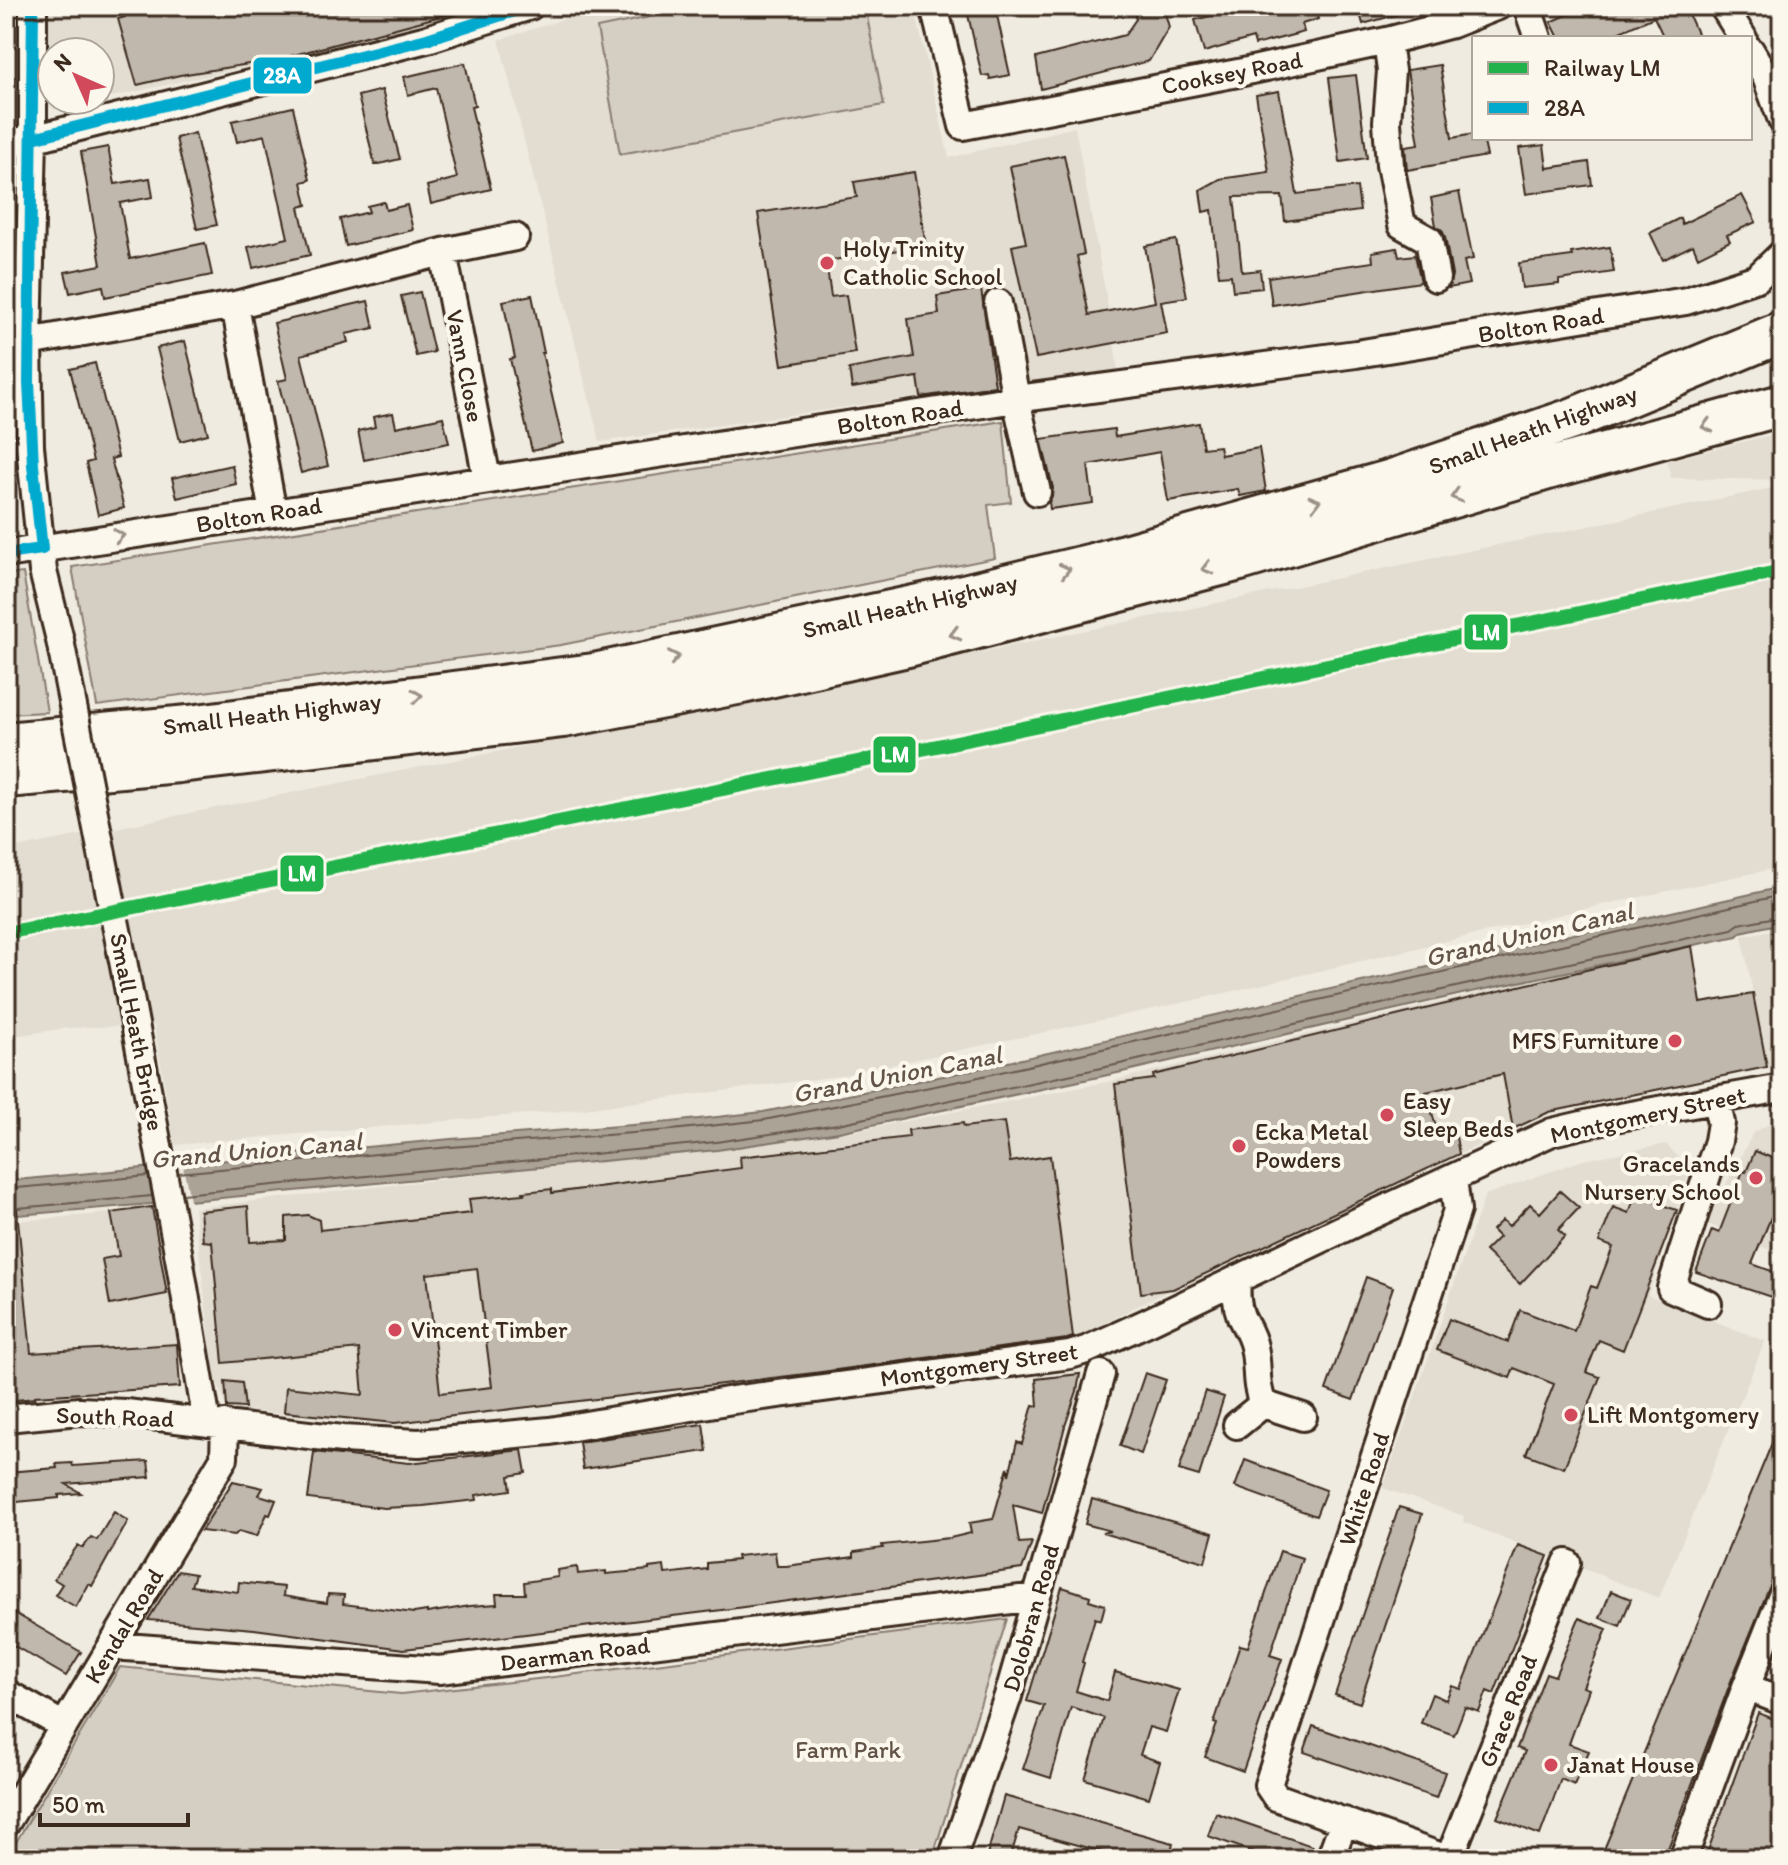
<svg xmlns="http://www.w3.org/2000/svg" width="1788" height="1865" font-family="Itim,sans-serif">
<rect width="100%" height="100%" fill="#f0ebe0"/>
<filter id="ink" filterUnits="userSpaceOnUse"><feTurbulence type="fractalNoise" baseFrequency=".0125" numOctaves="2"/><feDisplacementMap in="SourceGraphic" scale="16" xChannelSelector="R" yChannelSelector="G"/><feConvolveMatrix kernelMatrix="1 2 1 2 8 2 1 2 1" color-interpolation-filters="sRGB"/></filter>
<g filter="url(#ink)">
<path fill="#e2dcd1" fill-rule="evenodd" d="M47,6h454l-41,13 -406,91 -5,-7zM52,52h48v48h-48z
M604,6h310l35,152 126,-31 38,207 5,38 -123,14 -395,56 -101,-402z
M1782,432v48l-111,-2 -4,-17z
M1782,486v381l-176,37 -411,96 -356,76 -256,33 -408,36 -21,-120 -87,3 -61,9v-187l599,-120z
M1782,928v136l-15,3 -25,-131z
M1629,960l23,131 -103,21 -412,194 -64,34 -194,26 -494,59 -158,-17 -13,-34 -20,-166 656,-76 257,-50 421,-101z
M1782,1121v134l-76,-32 47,-90 16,-9z
M1666,1144l24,26 -42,125 117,46 -106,257 -196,-76 1,-6 -81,-28 102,-293 98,-35z
M152,1207l21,101 8,79 -123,7 -52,7v-179l105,-9z"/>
<path fill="#d5cec3" stroke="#887c70" stroke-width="2" d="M703,6h162l19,99 -264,49 -23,-126z
M1003,421l8,81 -23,3 7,53 -434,87 -464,61 -25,-139z
M23,573l24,139 -41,2v-139z
M1007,1619l-75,240h-926l114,-192 281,27 145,-16z"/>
<path fill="#aca397" stroke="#7f7367" stroke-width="2" d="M1782,887v36l-41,9 -4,4 -275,58 -340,78 -283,60 -122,18 -517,50 -194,16v-35l445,-42 220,-17 92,-10 205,-41z"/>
<path fill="#f0ebe0" d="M182,1161l9,44 -37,3 -8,-44z"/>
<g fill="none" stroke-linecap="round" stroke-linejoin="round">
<path stroke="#685a4e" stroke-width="2" d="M178,1173l273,-26 221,-17 92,-10 206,-41 812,-184
M6,1189l142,-13
M182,1194l534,-52 122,-18 282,-60 340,-78 272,-57 7,-5 43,-8
M6,1209l146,-13"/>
</g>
<path fill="#c0b8ad" stroke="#3b2a1e" stroke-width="2" fill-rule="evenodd" d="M124,6h335l1,5 -185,49 -95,15 -43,10 -19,-66 7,-2z
M966,6h29l15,69 -20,4 -1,-4 -7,1z
M1133,6h30l6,21 -20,34 -108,28 -5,-31 89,-23 11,-16z
M1268,6h46l4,13 -16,5 2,8 -49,13 -2,-7 -49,14 -9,-32 33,-9 2,5z
M1358,6h52v5l-47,13z
M1587,6h91l-8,3 2,5 14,-6 13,30h-35l-10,-21 -48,21h-47l-8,-16z
M465,63l10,43 -4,1 20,82 -60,15 -4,-18 30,-8 -21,-90 -28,7 -4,-18z
M1440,65l12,73 22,-4v4h9l4,18 -80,14 -2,-24 14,-2 -12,-74z
M1356,75l11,83 -27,4 -11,-84z
M382,90l18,69 -25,6 -17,-69z
M1279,91l18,103 60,-7 3,24 -75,10 -3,-25 -48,1 8,75 18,-2 2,18 -29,3 -2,-16 -12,1 -7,-66 -9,2 -3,-22 20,-11 49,-7 -13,-77z
M293,107l17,73 -8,2 5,23 -8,2 11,48 -57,13 -5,-21 40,-9 -23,-103 -28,7 -5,-21z
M195,133l22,92 -20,4 -21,-91z
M1544,145l3,23 42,-6 3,23 -66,9 -7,-46z
M108,147l7,37 35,-6 3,19 -33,6 10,56 75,-16 7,32 -107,22 -2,-11 -33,7 -5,-21 36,-7 -20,-113z
M1064,155l20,99 -7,2 12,59 66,-13 -10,-56 31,-6 11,57 -26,4 6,32 -131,25 -24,-112 14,-3 -16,-77z
M914,172l12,74 -100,15 5,36 15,-2 9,58 -73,12 -24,-152 99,-16 -3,-15z
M1459,192l14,67 -9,2 5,23 -20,4 3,-13 -7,-38 -3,-7 -6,-4 -5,-28z
M1742,195l14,27 -29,13 3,6 -32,16 -5,-12 -30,15 -13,-27 30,-15 2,6z
M384,202l2,8 21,-5 6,25 -67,16 -6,-27 29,-7 -2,-6z
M1610,247l4,25 -55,8v4l-37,4 -3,-25 53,-7 -1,-3z
M1397,248l2,9 16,-2 6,27 -149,23 -4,-28 105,-15 -1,-10z
M981,289l14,97 -74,11 -3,-20 -66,11 -3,-19 65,-12 -6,-38 31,-5 -2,-18z
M420,292l14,60 -18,4 -15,-60z
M532,295l12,58h-2l21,90 -31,8 -22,-92 5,-1 -12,-57z
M368,301l6,27 -28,6 2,8 -47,13 27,111 -27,7 -23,-92 9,-2 -13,-56z
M185,341l23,93 -28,7 -23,-93z
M95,363l23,94 -7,2 13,49 -26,7 -12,-52 7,-2 -23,-92z
M393,413l3,14 47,-10 6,26 -85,17 -6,-29 17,-4 -2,-10z
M1199,423l4,25 16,-2 2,9 38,-7 7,43 -26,5 -2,-7 -70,12 -8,-49 -72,13 5,38 -43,6 -1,-7 3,-6 1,-8 -12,-49 73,-10 1,8z
M232,465l4,19 -59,14 -5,-20z
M1692,946l9,57 52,-9 14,73 -218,45 -36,17 -10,-55 -77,18 14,48 16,-3 3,17 -286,135 -32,4 -26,-209 39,-5 -1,-4 437,-106z
M1004,1122l6,40 40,-6 23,181 -6,2 -253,34 -419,50 -111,-11 2,-25 77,8 -4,-46 -136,14 -11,-121 -9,-1 -3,-30 48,-5 2,36 36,-2v-23l22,-2 11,5 1,10 151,-17 -2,-14 55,-5 -1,-2 29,-3v4l189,-25 -1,-11 169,-20 -1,-7 55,-7 1,4zM477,1268l15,119 -52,6 -13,-119z
M1755,1151l27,11v28l-30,74 28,10 -9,23 -75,-25 16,-42 7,3 24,-62 3,1z
M1639,1186l20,8 -3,9 21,7 -54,140 -24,-10 -13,32 14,5 -36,91 -38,-14 28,-70 -40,-16 -4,10 -73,-28 12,-31 59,23 12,-32 54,21 17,-45 6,2 16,-41 -14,-5 14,-35 16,6z
M1560,1191l19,17 -21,22 7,6 -45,48 -35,-33 14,-14 -7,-7 10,-10 7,6 21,-22 10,9z
M152,1207l15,87 -57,11 -8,-46 17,-3 -8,-43z
M17,1210l14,143 146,-9 3,43 -145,9v2l-29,3v-190z
M1366,1277l27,10 -40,113 -27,-10z
M1145,1373l21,7 -25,74 -21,-8z
M1080,1374l-3,17 -12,35 -23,87 -29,-8 6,38 13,-1 -10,27 -300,41 -318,39 -150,-20 -106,-9 30,-49 17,3 -4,12 47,6 1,-10 35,4 10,1 -1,9 23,4 21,3 1,-9 16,1 -1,9 71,9 13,-2v2l43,-7 27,-2 -1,-10h29l-1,-12 34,-5 -1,-7 20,-3 1,7 28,-3v3l43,-4v-2l15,-2 1,8 42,-5v-6l31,-3 -1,-4 38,-4 2,14h9l68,-9v-5l29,-4 -1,-3 68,-7 21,-5 -2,-10 24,-4 15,-52 1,8 8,-33 5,2 11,-39 5,1 -2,-27z
M225,1381l17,2 3,25 -18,-1z
M1205,1391l19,6 -25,79 -20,-6z
M1782,1419v138l-51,124 -67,178h-64z
M703,1424l4,27 -124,18 -4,-27z
M522,1450l4,23 -17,3 2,14 -35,5 1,5 -54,6 -39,2 -76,-9 6,-47 95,11z
M1245,1460l81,30 -10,26 -81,-29z
M148,1461l2,16 -84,7 15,9 -22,2v3l-53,5v-31l51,-4 -1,-4 16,-1 1,3z
M233,1481l30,7 -4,7 17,5 -6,15 -3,-1 -10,22 -18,-5 -4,4 -34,-4z
M1092,1499l121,34 -8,29 -103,-29 9,-2 -26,-7z
M1399,1507l23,7 -62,189 -25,-8z
M114,1512l14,9 -36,65 -3,-2 -13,23 -21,-12 7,-11 -8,-5 24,-34 5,3 8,-11 6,3z
M1518,1545l30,11 -54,138 -7,-3 -8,21 -14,-5 -11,28 -33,-12 11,-29 14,6 6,-14 9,3z
M1280,1551l22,7 -32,97 12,4 -39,112 -38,-14 12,-33 -3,-1 26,-78 8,2z
M1062,1587l28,9 -1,4 16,5 -4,15 -6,-2 -13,44 2,1 -8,28 31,10 8,-29 64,18 -13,42 -17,-5 -9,28 20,7 -11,36 -64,-19 19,-61 -33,-11 -20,71 -28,-9 21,-63 -17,-5z
M1611,1591l20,8 -11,27 -20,-8z
M6,1608l75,44 -15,24 -60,-35z
M1579,1618l28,11 -24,58 6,2 -20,55 20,7 -15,34 -13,-6 -21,56 -43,-17 28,-67 -8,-3 29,-75 9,3z
M1758,1713l24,9v111l-10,26h-67z
M1313,1726l132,46 -9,26 -132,-46z
M1004,1796l169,47 -4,16h-41l-109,-30 -9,30h-24z
M1216,1813l96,33 -5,13h-34l-65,-23z"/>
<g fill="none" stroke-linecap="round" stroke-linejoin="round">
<defs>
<path id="minor" d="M33,6v132l-5,204 2,104 13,125 17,69
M934,6l29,120 280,-54 144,-31 65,-17 46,-18
M1527,6l11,32
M1723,6l20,32
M1387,41l4,30 -4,51 3,43 12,60 27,15 7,38
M1750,50l16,27 16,43
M6,143l42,-8 379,-96 103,-33
M443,252l44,227
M998,303l18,96 21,93
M235,305l38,208
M28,342l207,-37 208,-53 72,-15
M6,554l1010,-155 340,-45 330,-53 71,-23 25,-24
M178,1252l29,171
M1237,1279c-1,14 -1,25 4,38 5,10 11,19 13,30 5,22 0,35 9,57l40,13
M1708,1304l-37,-16 47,-147 3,-18 -5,-22
M6,1418l73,-7 47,2 216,26 77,4 131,-12 183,-31 337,-45 16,-5 62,-28 211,-101 193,-89 51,-12 179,-32
M1237,1425l26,-21
M112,1646l327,24 597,-73
M1746,1687l36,14
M6,1693l58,33
M6,1823l218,-365 1,-34
M952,1859l56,-163 93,-322
M1330,1859l14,-38
M1447,1859l-171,-62 -8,-12 76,-236 113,-339 -4,-31
M1449,1859l118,-296
M1683,1859l63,-172 36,-91"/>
<path id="highway" d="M6,743l183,-17 405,-52 353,-75 146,-35 299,-84 180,-61 210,-87
M6,777l173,-15 384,-45 179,-34 170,-38 328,-85 318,-94 224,-61"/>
</defs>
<use href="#minor" stroke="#3b2a1e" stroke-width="32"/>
<use href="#highway" stroke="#3b2a1e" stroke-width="46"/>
<use href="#minor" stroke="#fbf7ec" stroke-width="26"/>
<use href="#highway" stroke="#fbf7ec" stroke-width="40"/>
<defs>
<path id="minor-bridge" d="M60,640l65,331 53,281"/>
</defs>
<use href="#minor-bridge" stroke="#3b2a1e" stroke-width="32" stroke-linecap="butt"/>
<use href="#minor-bridge" stroke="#fbf7ec" stroke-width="26"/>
<defs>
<path id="bus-1" d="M33,138l394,-99 103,-33
M6,554l36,-5 -9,-84 -4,-83 4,-376"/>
</defs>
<use href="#bus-1" stroke="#fbf7ec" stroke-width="18"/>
<use href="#bus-1" stroke="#00a9ce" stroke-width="12"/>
<defs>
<path id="rail-1" d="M6,933l931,-187 845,-175"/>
</defs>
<use href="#rail-1" stroke="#fbf7ec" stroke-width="20"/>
<use href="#rail-1" stroke="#22b24c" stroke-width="14"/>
</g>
<defs><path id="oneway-chevron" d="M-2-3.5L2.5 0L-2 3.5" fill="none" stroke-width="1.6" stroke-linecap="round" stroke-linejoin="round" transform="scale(2)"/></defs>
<g stroke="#9b9085">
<use href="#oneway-chevron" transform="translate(1707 426) rotate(165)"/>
<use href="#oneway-chevron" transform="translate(1456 496) rotate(164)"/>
<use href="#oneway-chevron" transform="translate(1315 502) rotate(-16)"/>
<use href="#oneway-chevron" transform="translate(119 536) rotate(-9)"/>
<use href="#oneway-chevron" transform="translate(1207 568) rotate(165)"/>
<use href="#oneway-chevron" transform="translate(1065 570) rotate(-14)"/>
<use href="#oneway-chevron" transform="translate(955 634) rotate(165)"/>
<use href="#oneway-chevron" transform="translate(674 657) rotate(-12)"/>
<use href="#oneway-chevron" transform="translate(417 696) rotate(-7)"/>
</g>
</g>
<g fill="#d1495b" stroke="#fbf7ec" stroke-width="3">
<circle cx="827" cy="263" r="8"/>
<circle cx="1675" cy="1041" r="8"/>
<circle cx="1387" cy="1115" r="8"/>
<circle cx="1239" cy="1146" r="8"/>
<circle cx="1756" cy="1178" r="8"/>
<circle cx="395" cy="1330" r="8"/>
<circle cx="1571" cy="1415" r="8"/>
<circle cx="1551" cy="1765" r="8"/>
</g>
<g text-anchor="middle" stroke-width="8" stroke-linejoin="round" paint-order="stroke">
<g font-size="24" fill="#3b2a1e" stroke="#fbf7ec">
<text transform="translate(1232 73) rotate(-11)" y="8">Cooksey Road</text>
<text transform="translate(1541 325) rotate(-9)" y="8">Bolton Road</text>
<text transform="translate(465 366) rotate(79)" y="8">Vann Close</text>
<text transform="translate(900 417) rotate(-9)" y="8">Bolton Road</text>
<text transform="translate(1533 430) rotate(-20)" y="8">Small Heath Highway</text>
<text transform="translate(259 515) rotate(-9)" y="8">Bolton Road</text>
<text transform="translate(910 606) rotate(-13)" y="8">Small Heath Highway</text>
<text transform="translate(272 714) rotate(-7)" y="8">Small Heath Highway</text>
<text transform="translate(137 1032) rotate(79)" y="8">Small Heath Bridge</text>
<text transform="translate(1648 1115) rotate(-12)" y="8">Montgomery Street</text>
<text transform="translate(979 1365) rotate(-8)" y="8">Montgomery Street</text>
<text transform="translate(115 1417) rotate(2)" y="8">South Road</text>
<text transform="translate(1364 1489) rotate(-72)" y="8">White Road</text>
<text transform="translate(1031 1618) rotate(-74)" y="8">Dolobran Road</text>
<text transform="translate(124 1626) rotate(-59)" y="8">Kendal Road</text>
<text transform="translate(575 1654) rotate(-7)" y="8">Dearman Road</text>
<text transform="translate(1508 1711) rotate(-68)" y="8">Grace Road</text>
</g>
<g font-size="24" fill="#3b2a1e" stroke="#fbf7ec" text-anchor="start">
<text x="843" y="257">Holy Trinity<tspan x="843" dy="28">Catholic School</tspan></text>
<text x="1659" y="1049" text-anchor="end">MFS Furniture</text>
<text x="1403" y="1109">Easy<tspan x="1403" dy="28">Sleep Beds</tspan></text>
<text x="1255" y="1140">Ecka Metal<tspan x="1255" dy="28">Powders</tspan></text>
<text x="1740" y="1172" text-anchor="end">Gracelands<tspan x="1740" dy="28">Nursery School</tspan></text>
<text x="411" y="1338">Vincent Timber</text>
<text x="1587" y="1423">Lift Montgomery</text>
<text x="1567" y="1773">Janat House</text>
</g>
<g font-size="24" fill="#625347" stroke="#fbf7ec">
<text x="848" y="1758">Farm Park</text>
</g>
<g font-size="26" font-style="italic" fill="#635448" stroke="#fbf7ec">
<text transform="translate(1529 934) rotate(-13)" y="9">Grand Union Canal</text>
<text transform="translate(897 1074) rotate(-11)" y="9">Grand Union Canal</text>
<text transform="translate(256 1150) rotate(-5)" y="9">Grand Union Canal</text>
</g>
</g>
<g stroke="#fbf7ec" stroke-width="3">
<rect x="252" y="56" width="61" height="39" rx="8" fill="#00a9ce"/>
<rect x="1463" y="613" width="46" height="38" rx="8" fill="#22b24c"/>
<rect x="872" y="735" width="45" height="39" rx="8" fill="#22b24c"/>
<rect x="279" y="854" width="46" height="39" rx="8" fill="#22b24c"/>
</g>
<g font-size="22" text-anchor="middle" font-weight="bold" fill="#fff">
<text x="282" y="83">28A</text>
<text x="1486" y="640">LM</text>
<text x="895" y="762">LM</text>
<text x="302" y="881">LM</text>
</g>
<rect width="1788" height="1865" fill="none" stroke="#fbf7ec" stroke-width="32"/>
<rect x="16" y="16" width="1756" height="1833" fill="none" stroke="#3b2a1e" stroke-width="3" filter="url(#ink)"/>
<rect x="1472" y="36" width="280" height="104" fill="#fbf7ec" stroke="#aea59a" stroke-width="2"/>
<rect x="1488" y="62" width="40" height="12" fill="#22b24c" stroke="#aea59a" stroke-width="2"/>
<text x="1544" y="76" font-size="24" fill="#3b2a1e">Railway LM</text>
<rect x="1488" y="102" width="40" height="12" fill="#00a9ce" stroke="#aea59a" stroke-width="2"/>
<text x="1544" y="116" font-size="24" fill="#3b2a1e">28A</text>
<g transform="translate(76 76) rotate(315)"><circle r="38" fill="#fbf7ec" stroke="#aea59a" stroke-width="2"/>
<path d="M0-6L14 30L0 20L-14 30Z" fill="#d1495b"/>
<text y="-12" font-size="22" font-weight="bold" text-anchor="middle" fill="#3b2a1e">N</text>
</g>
<path d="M40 1813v12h148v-12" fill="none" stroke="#3b2a1e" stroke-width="4"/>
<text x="52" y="1813" font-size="24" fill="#3b2a1e" stroke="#fbf7ec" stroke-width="6" paint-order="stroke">50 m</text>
</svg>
